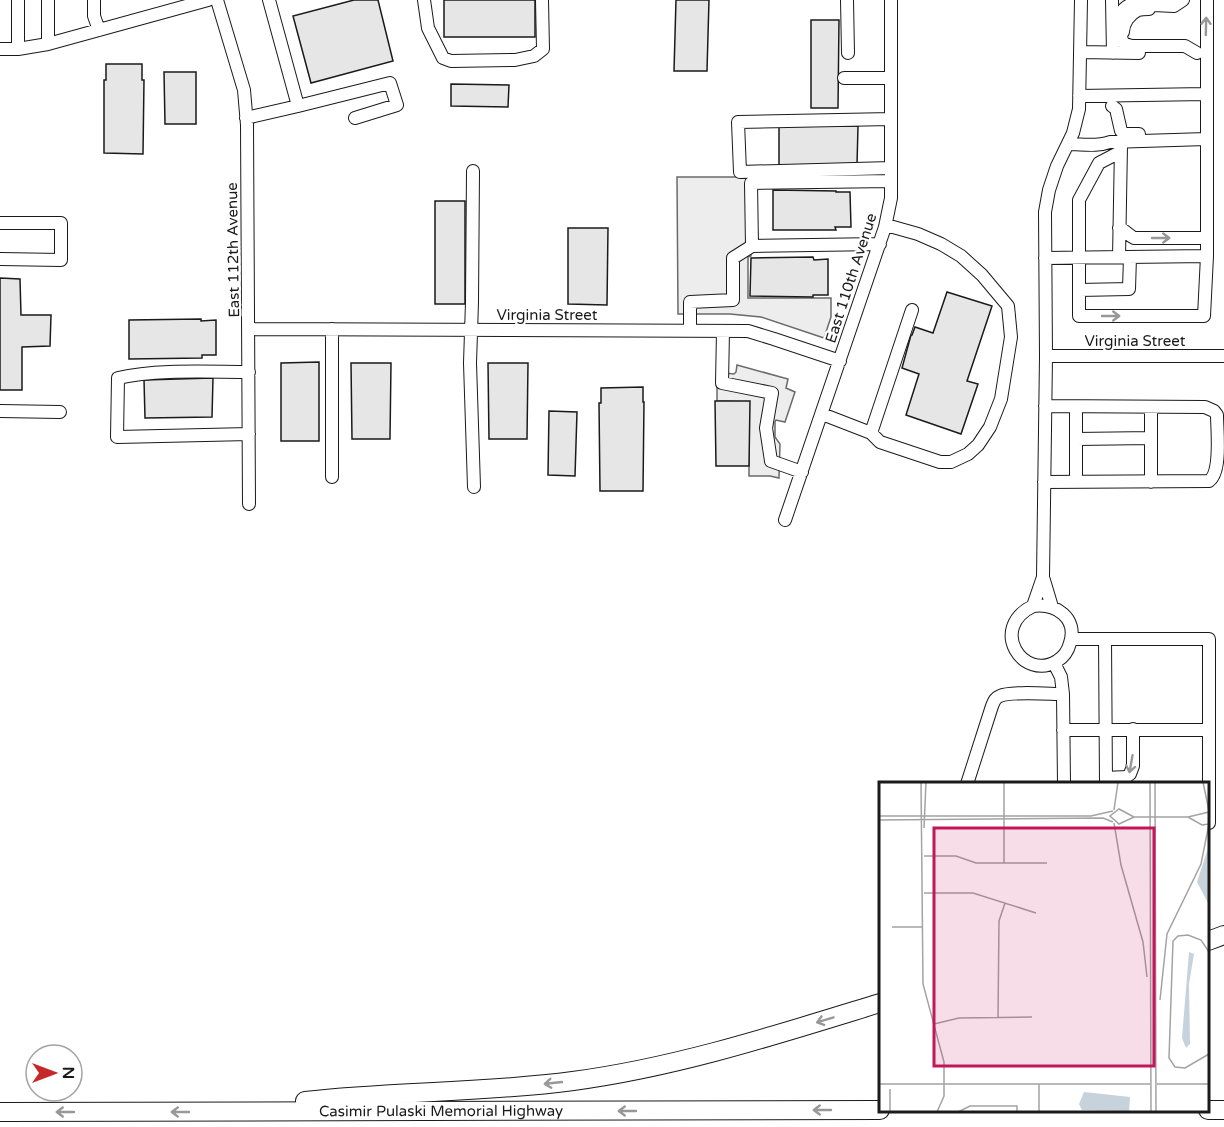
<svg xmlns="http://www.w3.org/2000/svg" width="1224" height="1127" font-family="'Varela Round',sans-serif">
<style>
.parking{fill:#ededed;stroke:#6a6a6a;stroke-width:1.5}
.building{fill:#e6e6e6;stroke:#1a1a1a;stroke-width:1.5}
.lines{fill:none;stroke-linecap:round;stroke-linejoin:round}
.minor-casing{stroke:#1a1a1a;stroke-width:14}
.highway-casing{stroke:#1a1a1a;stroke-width:20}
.minor{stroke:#fff;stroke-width:12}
.highway{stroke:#fff;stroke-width:18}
.oneway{stroke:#989898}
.labels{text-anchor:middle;stroke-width:4.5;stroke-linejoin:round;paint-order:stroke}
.street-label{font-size:15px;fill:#1a1a1a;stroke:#fff}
.inset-road{fill:none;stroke:#a3a3a3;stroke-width:1.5}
.view{fill:#c2185b;fill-opacity:0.15;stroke:#c2185b;stroke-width:3}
.inset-edge{fill:none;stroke:#1a1a1a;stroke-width:3}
</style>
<rect width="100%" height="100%" fill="#fff"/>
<path class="parking" d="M677,177H752L751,256L748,257V298H831V317L824,338L761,317L730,314H678Z
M737,365L788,379L786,388L795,392L785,422L776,420L775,422V437L780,444L779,478L770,476H749V402L717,401V372L734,374L736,372Z"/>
<path class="building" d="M354,0H378L393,61L311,83L293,16Z
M444,0H535V37H444Z
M676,0H709L707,71H674Z
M811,20H839L838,108H811Z
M106,64H142V80H144L143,154L104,153V80H106Z
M164,72H196V124H165Z
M451,84L509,85L508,107L451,106Z
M779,126H858L857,165H779Z
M773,190L836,191V192H850L851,227H835L836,230H773Z
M435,201H465V304H435Z
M568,228H608L607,305L568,304Z
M813,257L814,260L828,259V295H813V297L750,296L751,258Z
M0,278L20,279L21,315H51L50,346L22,347V390H0Z
M947,292L992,306L967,381L978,384L961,434L906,415L919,374L902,368L911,335H912L915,327L933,333Z
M201,319V321L216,320V355H202V358L129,359V320Z
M319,362V441H281V363Z
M351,363H391L390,439H352Z
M488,363H528L527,439H489Z
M213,378L212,417L145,418L144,380Z
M643,387V402H644L643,491H600L599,403H601V388Z
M715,401H750L749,466H716Z
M549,411L577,412L575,476L548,475Z"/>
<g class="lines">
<defs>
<path id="minor" d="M18,0V49
M94,0V16L99,30
M217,0L244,90L247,125L249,504
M269,0L298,106L390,83L397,105L355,118
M424,0L428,28L443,58L451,61L515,60L534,56L543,49L542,0
M847,0L848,53
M1112,0L1113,53
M1183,0L1174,6L1133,4C1120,7 1117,20 1120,33C1120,34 1122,41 1123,42C1125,45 1129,45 1132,46H1185L1197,53
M1123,32C1123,24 1129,14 1138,10C1141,9 1145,9 1149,9
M48,44V0
M0,49H18L48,44L208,0
M1080,52L1139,53
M844,78H891
M1079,96L1206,94
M1112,106L1116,109L1121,131L1126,134H1139
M246,118L298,106
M1069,144C1082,144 1097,147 1110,142L1206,139
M1120,152L1099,163L1079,200V316H1204L1207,256
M891,168L740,172L738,122L891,119
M473,171L472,302L470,363L474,487
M0,223H61V260L0,259
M1119,228C1125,230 1128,235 1134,238H1207
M880,244L752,246L751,183L891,181
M1119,257L1121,146
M1045,258L1207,256V0
M1079,290L1129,289L1130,257
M249,329L748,331L774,339L840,361
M332,329V477
M690,331V302L733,300V258L752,246
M723,331L722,383L772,393L766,428L771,461L802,472
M1046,356H1224
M249,372C208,372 157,369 118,378L117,437L249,434
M1076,407V482
M0,411L60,412
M822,414L871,433L912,310
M871,433L880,442L940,462H951L968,454L978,445L990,427L1001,399L1011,337L1008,306L982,275L961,256L941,244L918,234L886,225
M1076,439L1151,438
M1044,482L1209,481C1222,472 1217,431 1217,415L1214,411L1205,407L1045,406
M1151,482V407
M785,520L885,227L891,198V0
M1043,577L1046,356L1045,212L1049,190L1057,166L1073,133L1079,109L1081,0
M1033,606C1056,603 1078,618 1070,643C1068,651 1064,657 1057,661C1023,682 988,628 1033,606L1043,577L1052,607
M1072,639H1209V823H1208
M1105,639L1106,784
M1054,663L1061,677L1063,694L1064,784
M1063,730H1209
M1106,778L1126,777L1130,774L1133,766V729
M967,784L992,706C994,701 995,698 1000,696C1011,691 1050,694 1063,694"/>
<g id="highway">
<path d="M1208,941L1224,935"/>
<path d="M305,1101C394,1091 484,1093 573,1081C678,1067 779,1034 880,1003"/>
<path d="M1208,1110H1224"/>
<path id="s1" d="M0,1112L880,1110"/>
</g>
</defs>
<use href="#minor" class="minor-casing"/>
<use href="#highway" class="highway-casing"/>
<use href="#minor" class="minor"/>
<use href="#highway" class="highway"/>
</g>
<defs><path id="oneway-shaft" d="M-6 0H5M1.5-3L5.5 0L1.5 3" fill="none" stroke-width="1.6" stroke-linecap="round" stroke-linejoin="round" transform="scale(1.5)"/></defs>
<g class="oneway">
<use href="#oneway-shaft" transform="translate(1206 26) rotate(-89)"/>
<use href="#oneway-shaft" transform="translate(1161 238)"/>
<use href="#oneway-shaft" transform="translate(1111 316)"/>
<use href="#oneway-shaft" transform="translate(1131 764) rotate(100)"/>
<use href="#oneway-shaft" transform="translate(825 1020) rotate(163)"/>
<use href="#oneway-shaft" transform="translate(553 1083) rotate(174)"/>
<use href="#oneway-shaft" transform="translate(822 1110) rotate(180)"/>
<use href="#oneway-shaft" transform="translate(627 1111) rotate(180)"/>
<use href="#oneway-shaft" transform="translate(65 1112) rotate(180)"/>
<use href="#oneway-shaft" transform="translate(180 1112) rotate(180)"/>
</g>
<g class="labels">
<g class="street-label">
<text transform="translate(233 250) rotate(-91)" y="5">East 112th Avenue</text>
<text transform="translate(851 278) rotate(-72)" y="5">East 110th Avenue</text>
<text x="547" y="320">Virginia Street</text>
<text x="1135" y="346">Virginia Street</text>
<text dy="5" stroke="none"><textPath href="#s1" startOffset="441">Casimir Pulaski Memorial Highway</textPath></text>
</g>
</g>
<g transform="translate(879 782)">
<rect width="330" height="330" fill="#fff"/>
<path d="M330,63V123L318,100ZM310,170L315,172L310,202L311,262L307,266L303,256ZM205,310L251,315L250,329L203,328L200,322Z" fill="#c6d2dc"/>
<path class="inset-road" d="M42,0L44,202L65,280V314L58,330M271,0L272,330M276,0L277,330M324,0L330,29M235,28L239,0M0,34H212L234,29M255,35L240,27L231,34L240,42L255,35H309L330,30M309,35L323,43L330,42M0,38L224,36L234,40M235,41L242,83L264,160L268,195M45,46L47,0M45,74H77L97,81H168M125,81V0M45,111H94L157,131M13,145H44M330,170L322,158L309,153L299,154L294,159L290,276L296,285L306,286L330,272M330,181V269M281,218L288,152L322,82L330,42M119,236L120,139L126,121M55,242L80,236L153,235M0,302H271M278,302H330M11,330V307M79,330L91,324H138V330M160,330V302"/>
<path class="view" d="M55,46H275V284H55Z"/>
<rect width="330" height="330" class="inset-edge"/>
</g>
<g transform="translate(54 1073) rotate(90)"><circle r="28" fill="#ffffff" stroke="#a3a3a3" stroke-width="1.5"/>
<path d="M0-4.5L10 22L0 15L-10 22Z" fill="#c62828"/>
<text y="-9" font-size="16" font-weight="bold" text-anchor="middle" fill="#1a1a1a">N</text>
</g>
</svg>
